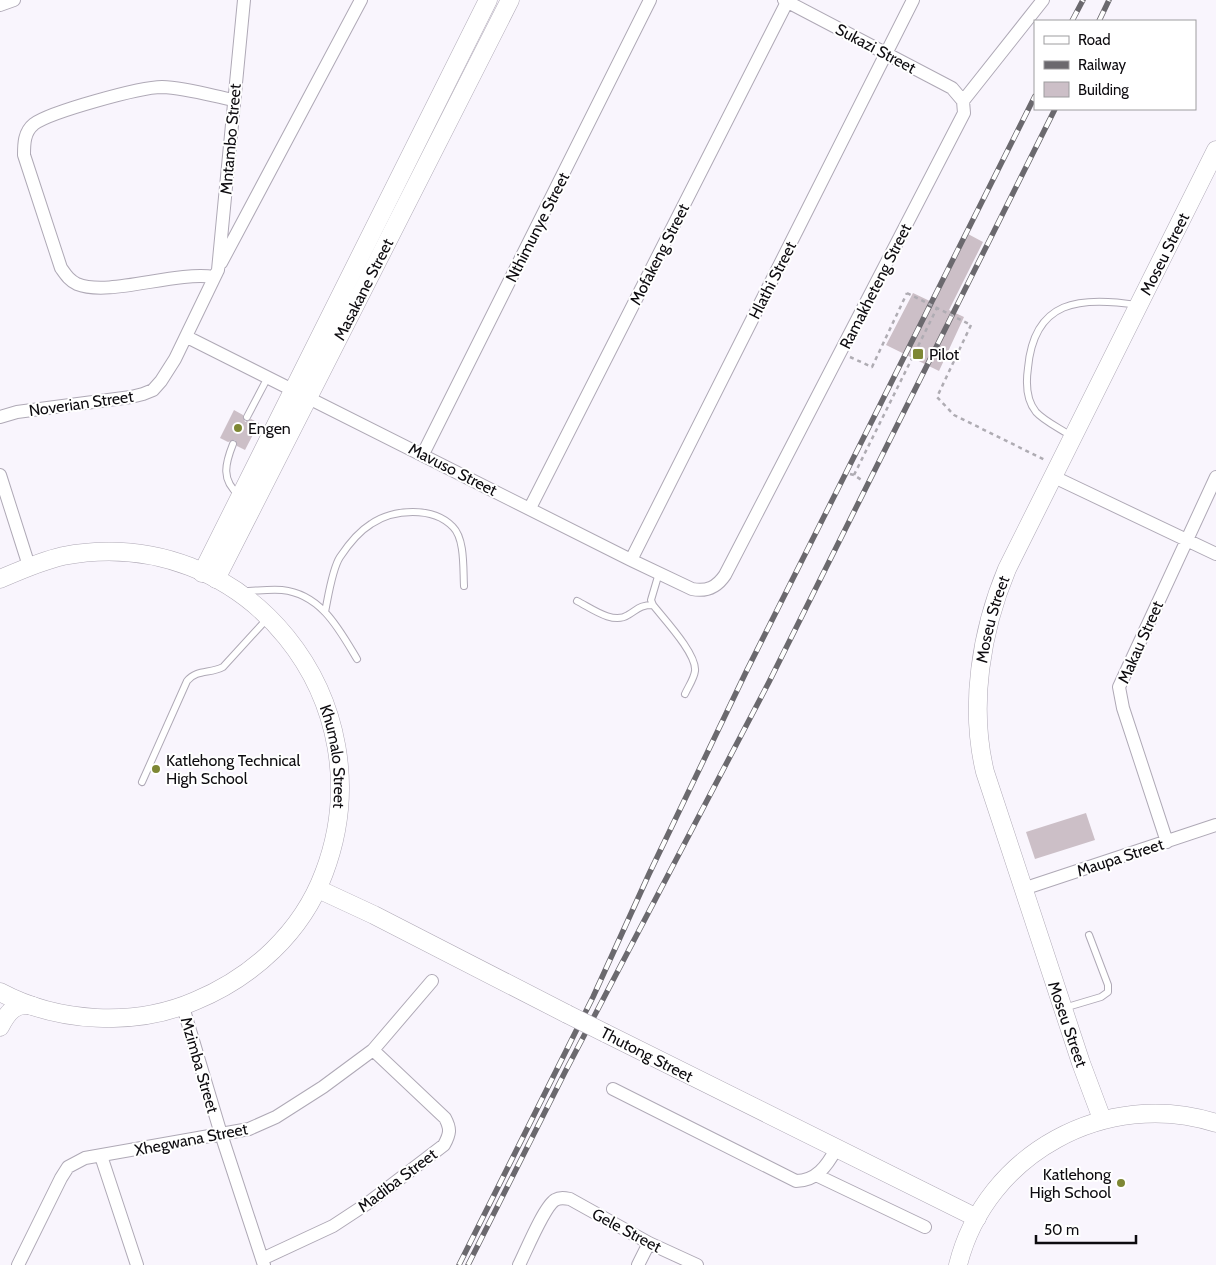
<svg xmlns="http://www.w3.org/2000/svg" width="1216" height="1265" font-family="Cabin,sans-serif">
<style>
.building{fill:#ccbfc7}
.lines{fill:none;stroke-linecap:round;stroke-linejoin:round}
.lane-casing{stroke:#afa9b6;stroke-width:8}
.street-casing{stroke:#afa9b6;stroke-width:14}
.secondary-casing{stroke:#afa9b6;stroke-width:19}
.path{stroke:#afacb3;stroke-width:2.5;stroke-dasharray:4 4;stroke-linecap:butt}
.lane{stroke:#fff;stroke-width:6}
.street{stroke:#fff;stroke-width:12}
.secondary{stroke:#fff;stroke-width:18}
.rail-casing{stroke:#6b696e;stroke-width:5.5}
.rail{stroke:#fff;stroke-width:4;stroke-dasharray:11;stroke-linecap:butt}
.secondary-bridge-casing{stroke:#afa9b6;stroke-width:19;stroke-linecap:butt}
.path-bridge{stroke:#afacb3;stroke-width:2.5;stroke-dasharray:4 4;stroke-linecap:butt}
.secondary-bridge{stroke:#fff;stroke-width:18}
.poi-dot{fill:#7e8734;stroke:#fff;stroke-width:2}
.labels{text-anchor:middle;stroke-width:4;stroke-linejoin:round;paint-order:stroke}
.street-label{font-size:16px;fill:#0d0b0f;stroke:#fff}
.poi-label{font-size:16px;fill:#0d0b0f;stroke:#fff;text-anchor:start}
</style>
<rect width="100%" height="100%" fill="#f9f5fd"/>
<path class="building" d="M968,234L983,242L949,310L964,317L939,371L886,345L913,293L934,303Z
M234,410L243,415L245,422L251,419L259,423L245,450L237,446L235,440L228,442L220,438Z
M1086,813L1095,840L1035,859L1026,832Z"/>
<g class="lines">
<defs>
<path id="lane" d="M247,417L268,377
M1071,436C1061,429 1044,421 1036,412C1026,400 1026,382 1028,368C1034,300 1080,296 1137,305
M233,444C225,464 221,480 239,495
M659,573L651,600L653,605C664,619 697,654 695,671C694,679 688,687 685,694
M243,591C255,591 269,589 282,590C321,594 339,629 357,659
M577,601C591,608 613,625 628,615C638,609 640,605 653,605
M325,612C328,598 332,569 340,557C348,545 358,532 371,524C393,509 433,506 453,527C465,539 463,569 464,586
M142,782L187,681C197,669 210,674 223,667L266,620
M1064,1008L1101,997L1108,992V985L1089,935"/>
<path id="street" d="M0,5L14,0
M963,101L1043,0
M221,263L361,0
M214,277C174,271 109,297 77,284C69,280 66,275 61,268L24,155C24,144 24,132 34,124C50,112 140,87 162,87C186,88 209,95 233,100
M187,337L631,560L692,589C707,592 717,587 725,575L964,113L963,101L952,88L784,0
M0,417L17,412L131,397L143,394L153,390L161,381L175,359L218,270L244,0
M423,454L650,0
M0,475L29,566
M1052,476L1216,554
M530,508L788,0
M631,560L913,0
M1167,842L1123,708L1119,687L1216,477
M1023,889L1216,825
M183,1007L221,1134L264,1265
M613,1089L796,1181C816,1181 827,1166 836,1149
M101,1156L137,1265
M816,1175L925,1227
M262,1259L333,1226L368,1203L444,1145C450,1134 451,1129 445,1118L373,1050
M18,1265L61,1178L68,1167L85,1158L249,1129L276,1117L323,1087L373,1050L432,981
M519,1265C526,1251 544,1207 555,1200C560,1197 565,1198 570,1199L649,1243L697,1265
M638,1265L649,1243"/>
<g id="secondary">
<path d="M202,573L488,0"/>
<path id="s1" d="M0,579C21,570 41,561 63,556C246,521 389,702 324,873C302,932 253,977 195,1001C135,1027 58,1023 0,992"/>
<path id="s2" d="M216,579L510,0"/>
<path d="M318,889L374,915L567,1014"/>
<path d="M0,1027C7,1013 16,1001 33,1006"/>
<path d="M605,1033L977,1218"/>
<path id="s3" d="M1102,1119L1081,1063L985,772C969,706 981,631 1007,569L1216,150"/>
<path d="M958,1265C986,1153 1107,1088 1216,1123"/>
</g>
</defs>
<use href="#lane" class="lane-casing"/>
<use href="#street" class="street-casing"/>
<use href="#secondary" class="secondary-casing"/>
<path class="path" d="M971,325L937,397L954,415L1045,460
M850,357L872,367L907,293
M850,474L854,475L863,481
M854,475L937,308"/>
<use href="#lane" class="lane"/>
<use href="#street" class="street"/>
<use href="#secondary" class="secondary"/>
<defs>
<path id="rail" d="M1072,21L1083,0
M1099,21L1109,0
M459,1265L593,997L649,874L746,672L1035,96
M468,1265L565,1072L769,682L1055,109"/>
</defs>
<use href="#rail" class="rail-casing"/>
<use href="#rail" class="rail"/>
<defs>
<path id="secondary-bridge" d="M567,1014L605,1033"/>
</defs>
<use href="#secondary-bridge" class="secondary-bridge-casing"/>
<path class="path-bridge" d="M907,293L971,325"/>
<use href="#secondary-bridge" class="secondary-bridge"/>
</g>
<g class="poi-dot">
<rect x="912" y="348" width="12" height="12" rx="2.5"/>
<circle cx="238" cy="428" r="5"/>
<circle cx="156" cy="769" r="5"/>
<circle cx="1121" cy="1183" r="5"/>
</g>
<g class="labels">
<g class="street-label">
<text transform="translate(876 48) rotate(28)" y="6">Sukazi Street</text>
<text transform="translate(230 139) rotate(-85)" y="6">Mntambo Street</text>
<text transform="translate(537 227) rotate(-63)" y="6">Nthimunye Street</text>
<text transform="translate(659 254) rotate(-63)" y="6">Mofakeng Street</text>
<text dy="6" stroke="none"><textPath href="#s3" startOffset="926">Moseu Street</textPath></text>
<text transform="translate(772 280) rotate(-63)" y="6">Hlathi Street</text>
<text transform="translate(875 286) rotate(-63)" y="6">Ramakheteng Street</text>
<text dy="6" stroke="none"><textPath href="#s2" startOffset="325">Masakane Street</textPath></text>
<text transform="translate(81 403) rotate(-8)" y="6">Noverian Street</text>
<text transform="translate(453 469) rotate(27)" y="6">Mavuso Street</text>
<text dy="6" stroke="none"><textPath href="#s3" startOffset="521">Moseu Street</textPath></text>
<text transform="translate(1140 642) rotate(-66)" y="6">Makau Street</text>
<text dy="6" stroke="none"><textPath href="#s1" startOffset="448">Khumalo Street</textPath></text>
<text transform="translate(1120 857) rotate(-18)" y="6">Maupa Street</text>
<text transform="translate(1068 1024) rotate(71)" y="6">Moseu Street</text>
<text transform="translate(647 1054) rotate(27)" y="6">Thutong Street</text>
<text transform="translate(200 1065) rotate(74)" y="6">Mzimba Street</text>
<text transform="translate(191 1139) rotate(-11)" y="6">Xhegwana Street</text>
<text transform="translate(397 1180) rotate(-37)" y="6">Madiba Street</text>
<text transform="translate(627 1230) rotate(28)" y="6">Gele Street</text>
</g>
<g class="poi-label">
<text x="929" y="360">Pilot</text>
<text x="248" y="434">Engen</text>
<text x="166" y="766">Katlehong Technical<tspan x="166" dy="18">High School</tspan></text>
<text x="1111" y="1180" text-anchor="end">Katlehong<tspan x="1111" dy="18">High School</tspan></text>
</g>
</g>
<rect x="1034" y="20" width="162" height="90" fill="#ffffff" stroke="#9e9d9f"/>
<rect x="1044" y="36" width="25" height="8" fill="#ffffff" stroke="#9e9d9f"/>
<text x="1078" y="45" font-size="15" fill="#0d0b0f">Road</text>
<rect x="1044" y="61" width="25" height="8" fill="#6b696e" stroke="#9e9d9f"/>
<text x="1078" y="70" font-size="15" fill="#0d0b0f">Railway</text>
<rect x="1044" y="82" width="25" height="15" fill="#ccbfc7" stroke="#9e9d9f"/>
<text x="1078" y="95" font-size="15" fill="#0d0b0f">Building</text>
<path d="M1036 1235v8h100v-8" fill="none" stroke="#0d0b0f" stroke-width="2.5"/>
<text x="1044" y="1235" font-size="15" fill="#0d0b0f" stroke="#ffffff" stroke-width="4" paint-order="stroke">50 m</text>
</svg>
